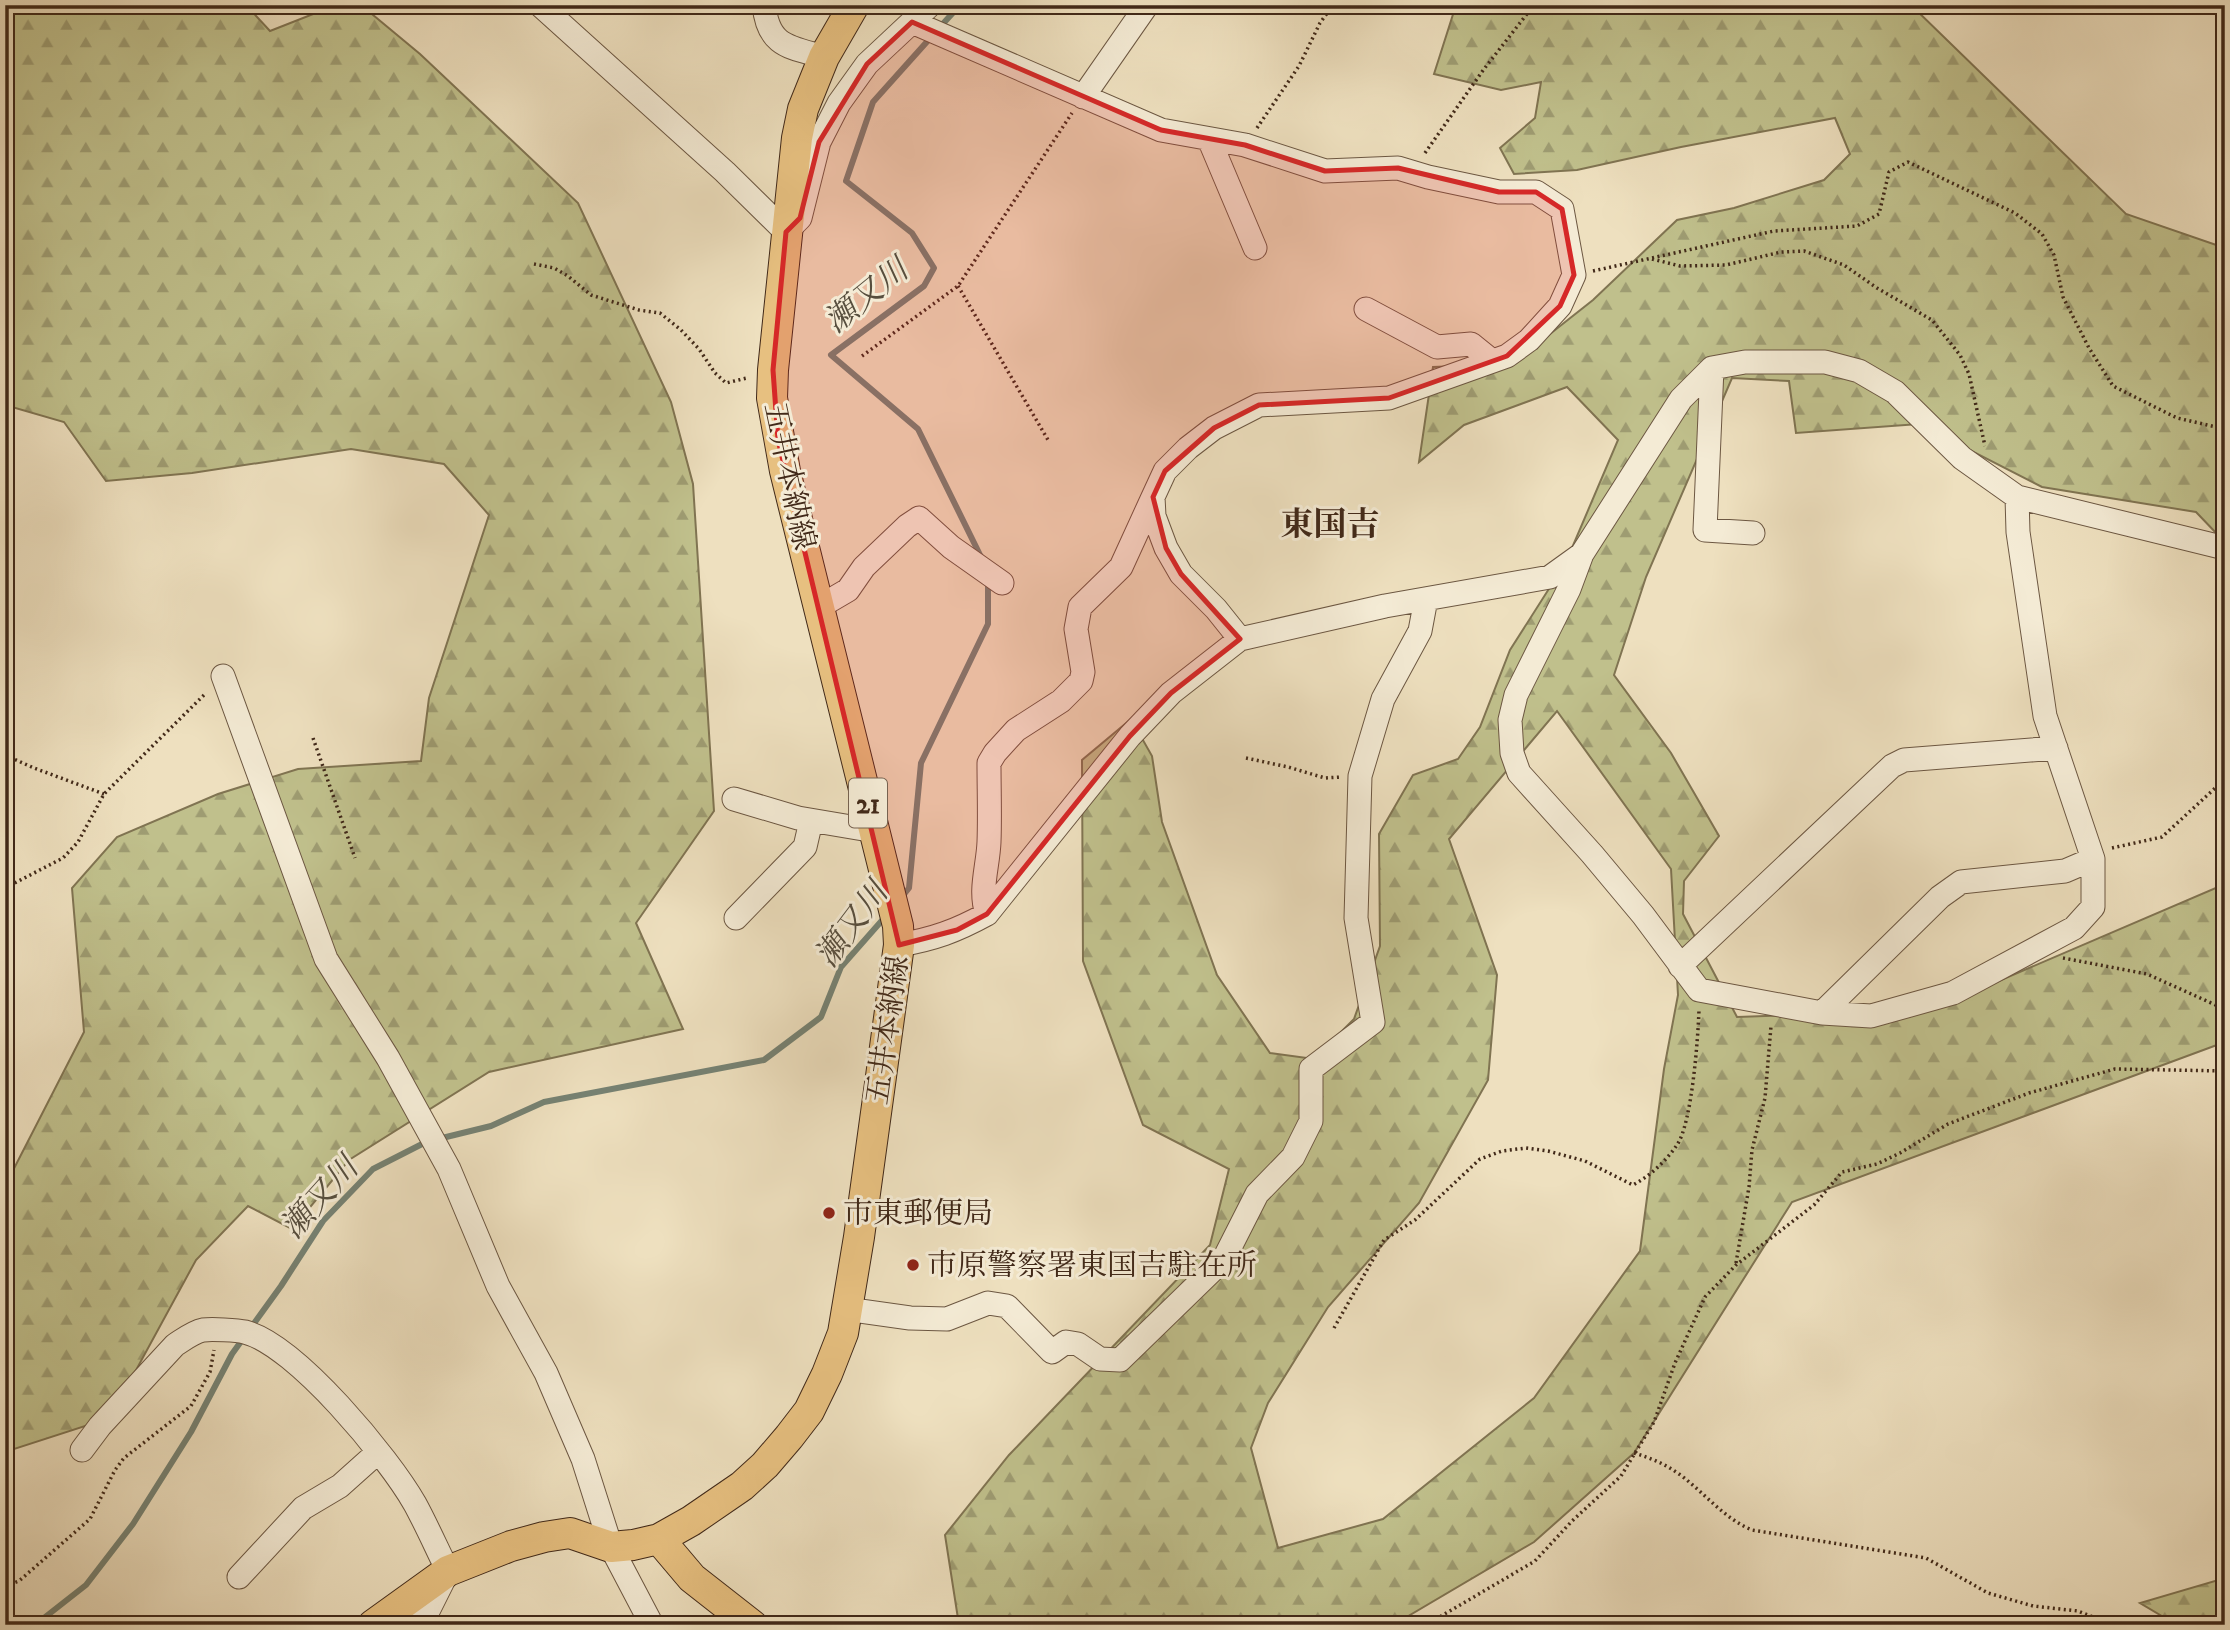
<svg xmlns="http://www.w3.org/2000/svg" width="2230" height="1630" font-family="'IM FELL DW Pica','Noto Serif JP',serif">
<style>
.forest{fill:url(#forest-firs);stroke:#807452;stroke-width:2;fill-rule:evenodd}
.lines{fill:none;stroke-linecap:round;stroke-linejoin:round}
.stream{stroke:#768273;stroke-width:6}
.minor-casing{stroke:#6c5742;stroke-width:25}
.major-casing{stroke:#412919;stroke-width:32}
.path{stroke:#412919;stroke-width:3.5;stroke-dasharray:2 3.5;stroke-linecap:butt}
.minor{stroke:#f4ebd5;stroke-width:23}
.major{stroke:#e7c080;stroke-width:30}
.marked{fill:#d62828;fill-opacity:0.2;stroke:#d62828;stroke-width:5;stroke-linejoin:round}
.poi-dot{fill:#8f2418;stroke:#f4ebd5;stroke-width:2.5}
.labels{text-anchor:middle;stroke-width:6;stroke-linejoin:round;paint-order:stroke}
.shield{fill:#f4ebd5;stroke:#776351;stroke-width:2}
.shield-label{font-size:28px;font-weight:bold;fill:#412919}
.street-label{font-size:30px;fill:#412919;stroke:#f4ebd5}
.poi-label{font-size:30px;fill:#412919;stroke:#f4ebd5;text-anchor:start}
.water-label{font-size:32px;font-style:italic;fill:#574e3e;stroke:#f4ebd5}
.quarter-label{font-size:33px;font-weight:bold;fill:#412919;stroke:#f4ebd5}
</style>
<defs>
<pattern id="forest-firs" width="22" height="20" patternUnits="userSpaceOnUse" patternTransform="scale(1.75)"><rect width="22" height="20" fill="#c0c08c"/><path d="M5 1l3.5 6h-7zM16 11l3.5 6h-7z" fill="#9e9c72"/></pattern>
</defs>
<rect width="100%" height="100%" fill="#eee0bf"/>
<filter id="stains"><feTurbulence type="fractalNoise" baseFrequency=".00286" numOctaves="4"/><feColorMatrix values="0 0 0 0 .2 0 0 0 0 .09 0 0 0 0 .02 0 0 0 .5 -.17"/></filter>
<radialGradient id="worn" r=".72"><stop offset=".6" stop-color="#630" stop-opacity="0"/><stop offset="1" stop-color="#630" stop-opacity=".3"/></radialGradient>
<path class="forest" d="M5,5H246L270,31L336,5H361L420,54L578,203L671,402L693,484L714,811L636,923L683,1029L489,1072L349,1160L292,1229L248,1206L196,1260L110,1418L5,1452V1186L84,1032L72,888L117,837L218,794L298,769L421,761L429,698L489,515L444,464L351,449L192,473L106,481L64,422L5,405Z
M1456,5H1911L2126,214L2225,248V536L2218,535L2196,512L2042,487L1919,424L1796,433L1789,381L1732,378L1646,577L1614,675L1671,753L1719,836L1684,881L1683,914L1737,1017L1931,1010L2225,884V1042L1792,1202L1634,1453L1534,1542L1393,1625H1179L1171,1616L1132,1625H959L945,1535L1009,1455L1210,1245L1229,1169L1143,1125L1083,961L1082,760L1131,719L1152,756L1162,822L1217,975L1270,1053L1314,1059L1354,1019L1380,946L1379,834L1413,775L1458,759L1480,727L1510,650L1566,562L1618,440L1567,387L1464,425L1419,462L1433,367L1512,364L1593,300L1677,220L1734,208L1824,180L1850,154L1835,118L1681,147L1577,170L1514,174L1500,148L1535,118L1541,82L1501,90L1434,74ZM1557,711L1671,869L1678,995L1664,1069L1640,1251L1534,1398L1383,1519L1278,1548L1251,1448L1268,1403L1328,1307L1419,1203L1488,1080L1497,975L1449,839Z
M2225,1578V1625H2177L2140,1603Z"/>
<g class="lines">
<path class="stream" d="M940,27L960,5
M933,35L873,102L846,181L912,233L934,268L924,286L831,355L918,429L983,561
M901,898L909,888L921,763L988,624V581
M438,1139L491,1126L544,1102L764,1060L821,1017L841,967L885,917
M35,1625L86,1585L133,1524L191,1432L232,1354L281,1286L323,1221L373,1169L428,1141"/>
<defs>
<path id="minor" d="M540,5L725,172L786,232L800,218L819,142L839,103L867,64L930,5
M764,5C768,47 790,47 824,57
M912,22L1161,130L1245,145L1325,171L1398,168L1428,177L1499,192H1536L1562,209L1574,275L1560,306L1529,340L1507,356L1389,398L1259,405L1214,428L1188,448L1165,471L1153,497L1154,516L1166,548L1181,574L1216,609L1240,639
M1083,97L1147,5
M1209,139L1255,248
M1366,309L1437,347L1471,344L1492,361
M1712,368L1705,530L1753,533
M2017,497L2018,532L2045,716L2093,859V907L2074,928L1953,993L1871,1016L1822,1013L1699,990L1643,915L1592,854L1519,773L1512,753L1510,720L1516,695L1569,589L1582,554L1681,399L1712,368L1745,362H1825L1859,371L1895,392L1962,458L2017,497L2225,548
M819,607L848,590L864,567L907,526L919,518L951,547L1002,583
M223,676L326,959L388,1058L449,1169L498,1286L546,1373L583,1459L611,1547L652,1625
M734,799L798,818L875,831
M987,914C979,890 988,867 989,842C990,816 989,789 989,763L995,753L1016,730L1061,701L1081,681L1083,672L1076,629L1080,607L1121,567L1153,497
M736,918L805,847L811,821
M899,945C934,939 956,931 987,914L1130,736L1171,693L1240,639L1385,606L1550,577L1582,554
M1680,966L1892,766L1904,760L2056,748
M1822,1013L1940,897L1961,882L2065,871L2093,859
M846,1309L910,1318L947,1319L988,1303L1007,1306L1052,1352L1066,1342L1078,1344L1100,1359L1120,1360L1224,1259L1257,1194L1293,1157L1311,1121V1069L1373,1022L1356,918L1360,776L1383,699L1420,631L1426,599
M82,1450L100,1426L175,1345C183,1340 193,1332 203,1330C211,1329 237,1330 245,1332C296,1345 389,1458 415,1504C427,1526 437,1549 448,1571L427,1613L418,1625
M239,1577L303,1508L340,1486L378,1452"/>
<path id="major" d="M659,1539L692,1578L752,1625
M373,1625L448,1571L511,1546L544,1537L570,1533L611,1547L633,1545L659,1539L691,1521L742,1486L765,1465L789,1437L809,1411L827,1374L843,1333L859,1237L899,945L898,926L785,471L772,398L773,370L797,138L803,109L824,57L854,5"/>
</defs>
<use href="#minor" class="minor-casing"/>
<use href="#major" class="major-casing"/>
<path class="path" d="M5,106L9,113L5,137
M1257,128L1299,66L1320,23L1333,5
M1425,153L1484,69L1534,5
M1652,259L1680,266L1726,265L1781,252L1804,251L1844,265L1877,288L1932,320L1960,355L1969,374L1985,446
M534,264L554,268L568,276L591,295L639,310L660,313L681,330L699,349L715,373L726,383L747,378
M1593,271L1774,231L1857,226L1879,214L1889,172L1908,162L2015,213L2042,234L2054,255L2063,297L2089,348L2113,386L2177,418L2225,429
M958,286L1048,440
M862,356L958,286L1072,113
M313,738L355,858
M5,755L34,768L104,794
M1246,758L1288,767L1325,778L1341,777
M2112,848L2162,837L2225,779
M5,888L63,858L78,842L104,794L206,693
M2063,958L2147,974L2220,1007L2225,1011
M1736,1263L1749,1187L1752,1150L1765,1098L1771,1026
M1334,1328L1384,1240L1415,1220L1480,1159L1502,1151L1526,1148L1548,1151L1585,1161L1633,1185C1650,1176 1666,1161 1677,1145C1692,1123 1698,1038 1699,1010
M1634,1453C1651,1458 1665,1464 1679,1474C1704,1492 1723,1518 1752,1530L1926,1558L1988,1593L2033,1606L2078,1611L2093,1617L2104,1625
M5,1586L19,1581L90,1519L115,1470L124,1458L191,1406L210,1372L214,1350
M2094,1617L2130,1625
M1426,1625L1535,1561L1572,1521L1621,1476L1654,1422L1675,1363L1705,1297L1736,1265L1814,1205L1842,1172L1877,1164L1900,1153L1948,1124L2029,1093L2115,1069L2225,1071"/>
<use href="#minor" class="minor"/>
<use href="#major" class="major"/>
</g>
<path class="marked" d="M912,22L1161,130L1245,145L1325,171L1398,168L1499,192H1536L1562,209L1574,275L1560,306L1507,356L1389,398L1259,405L1214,428L1165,471L1153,497L1166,548L1181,574L1240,639L1171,693L1130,736L987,914L957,930L899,945L778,440L773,370L786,232L800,218L819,142L867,64Z"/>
<g class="poi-dot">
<circle cx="829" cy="1213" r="7"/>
<circle cx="913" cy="1265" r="7"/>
</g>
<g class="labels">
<rect class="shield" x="849" y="778.5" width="38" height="49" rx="5"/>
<g class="shield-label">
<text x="868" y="813">21</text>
</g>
<g class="street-label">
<text transform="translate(790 476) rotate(78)" y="10">五井本納線</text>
<text transform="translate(887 1030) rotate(-82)" y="10">五井本納線</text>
</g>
<g class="poi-label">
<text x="843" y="1223">市東郵便局</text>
<text x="927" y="1275">市原警察署東国吉駐在所</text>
</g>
<g class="water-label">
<text transform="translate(866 295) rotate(-39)" y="11">瀬又川</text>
<text transform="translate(851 924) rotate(-53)" y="11">瀬又川</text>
<text transform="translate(319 1197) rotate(-48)" y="11">瀬又川</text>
</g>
<g class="quarter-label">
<text x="1330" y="535">東国吉</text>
</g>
</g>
<rect width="2230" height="1630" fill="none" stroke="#eee0bf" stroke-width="28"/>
<rect x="7" y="7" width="2216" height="1616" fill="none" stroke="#412919" stroke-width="3.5"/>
<rect x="14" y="14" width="2202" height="1602" fill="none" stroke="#412919" stroke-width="2"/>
<rect width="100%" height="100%" filter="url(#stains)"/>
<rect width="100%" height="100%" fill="url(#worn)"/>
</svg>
